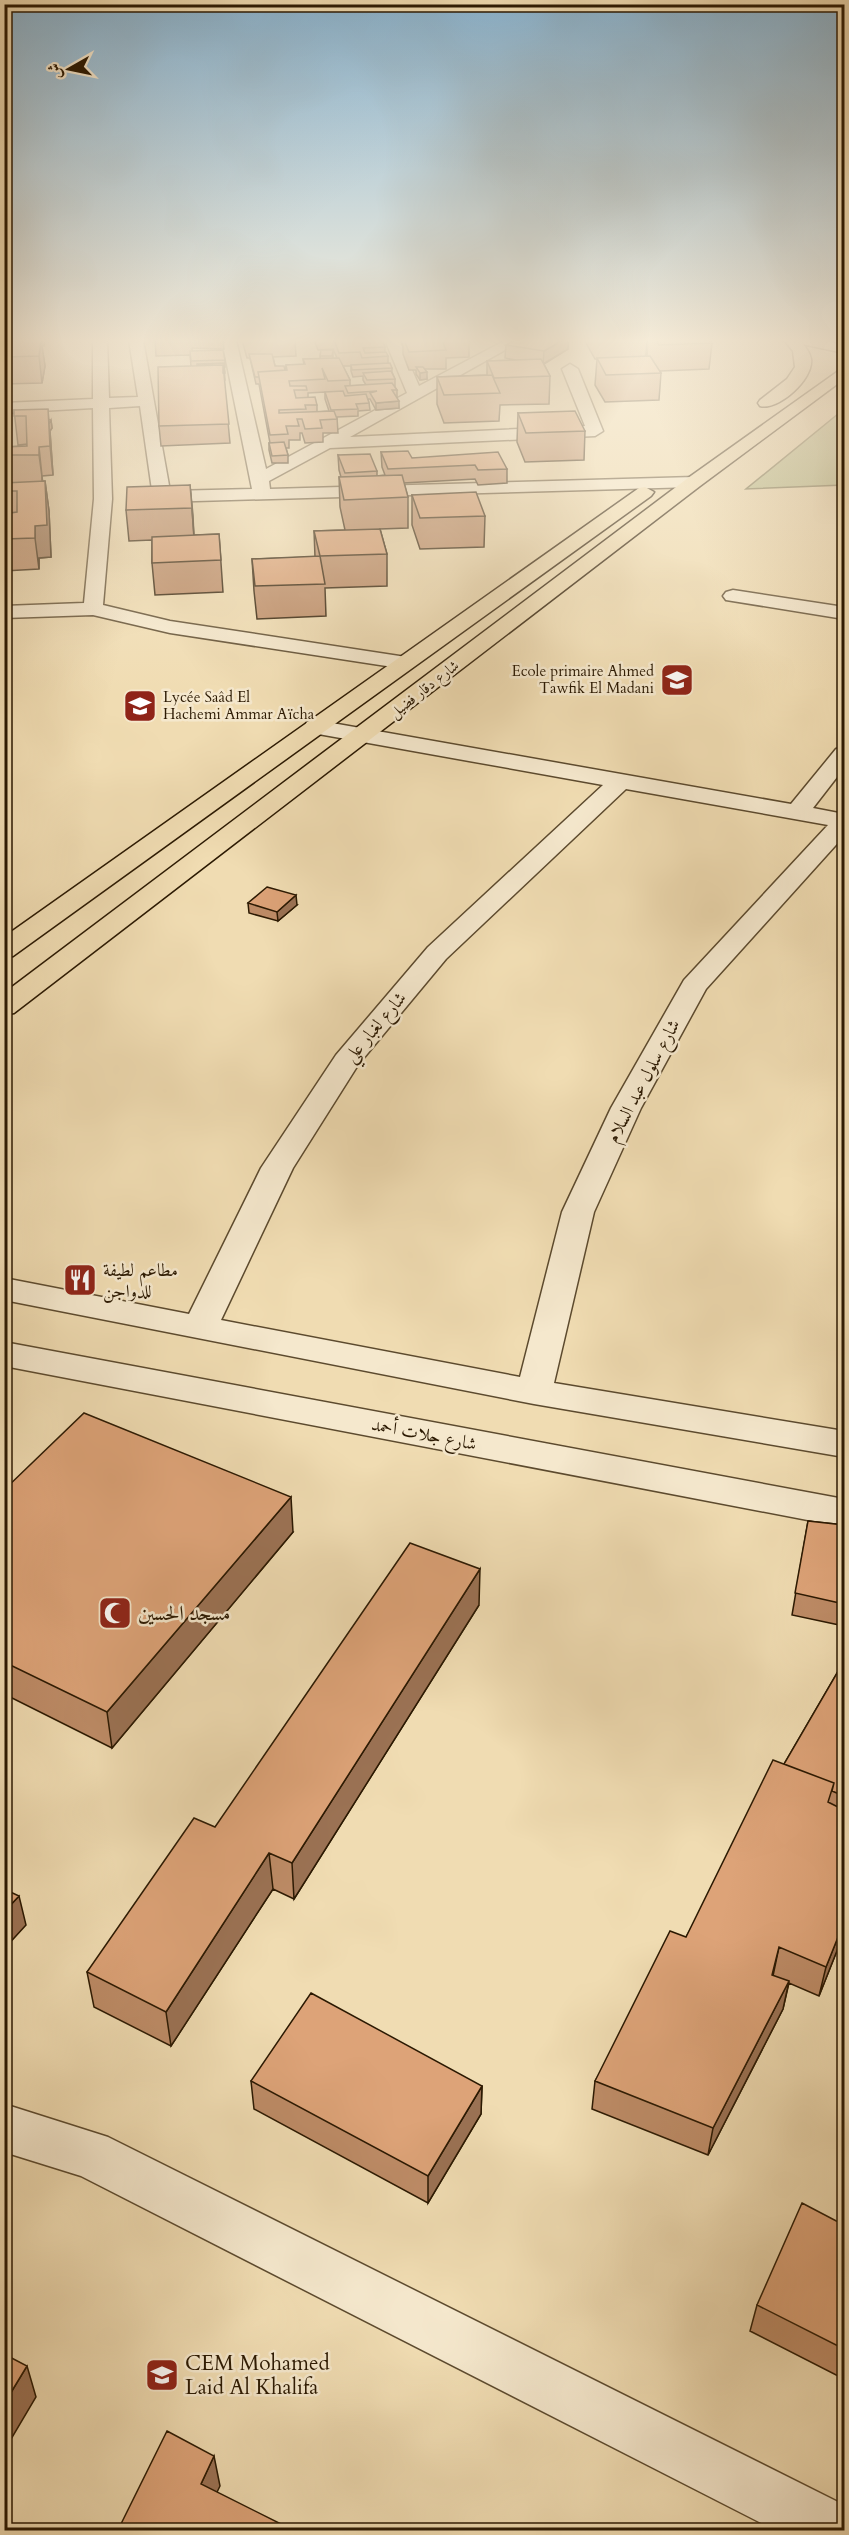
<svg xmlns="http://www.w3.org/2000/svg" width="849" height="2535" font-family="Cardo,Amiri,serif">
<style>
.green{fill:#bac08c;stroke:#726c47;stroke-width:1.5}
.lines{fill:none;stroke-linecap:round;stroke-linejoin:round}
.minor-casing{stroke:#5c4a2e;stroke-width:3}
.major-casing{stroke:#2b1902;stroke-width:3}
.highway-casing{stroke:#2b1902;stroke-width:3}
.minor{fill:#f5e8cd;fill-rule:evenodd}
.major{fill:#f0dcb2;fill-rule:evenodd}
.highway{fill:#f0dcb2;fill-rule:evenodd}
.wall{fill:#be8c67;stroke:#2b1902;stroke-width:1.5;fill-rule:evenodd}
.shaded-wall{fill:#9b7254;stroke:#2b1902;stroke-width:1.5}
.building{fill:#dda378;stroke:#2b1902;stroke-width:1.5}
.labels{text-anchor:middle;stroke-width:5;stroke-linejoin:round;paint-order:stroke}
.far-poi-label{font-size:15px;fill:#2b1902;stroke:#f5e8cd;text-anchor:end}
.far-street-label{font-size:15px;fill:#2b1902;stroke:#f5e8cd}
.street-label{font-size:18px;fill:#2b1902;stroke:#f5e8cd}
.poi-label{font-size:18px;fill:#2b1902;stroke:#f5e8cd;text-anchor:start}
.near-poi-label{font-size:21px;fill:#2b1902;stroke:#f5e8cd;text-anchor:start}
</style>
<rect width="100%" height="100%" fill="#f0dcb2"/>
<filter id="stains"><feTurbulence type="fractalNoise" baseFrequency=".00333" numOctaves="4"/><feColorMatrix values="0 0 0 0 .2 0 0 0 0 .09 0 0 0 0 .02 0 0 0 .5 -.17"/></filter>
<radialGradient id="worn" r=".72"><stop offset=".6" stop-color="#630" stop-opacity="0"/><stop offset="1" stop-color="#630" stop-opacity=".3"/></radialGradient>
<path class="green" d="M844,409V485L746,489Z"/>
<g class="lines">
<defs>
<path id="minor" d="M93,340H107L109,398L138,397L129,340H143L170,491L252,489L222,340H236L266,469L407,393L385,340H399L419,386L506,340H523L350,437L585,426L562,369L570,364L578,369L603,431L595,436L330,448L269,481L270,489L694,477L703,482L694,487L162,502L153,497L140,406L109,408L112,499L103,605L170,621L406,657L413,659L417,663L413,667L406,669L170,633L93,615L4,618V606L84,603L94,499L93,408L4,413V403L93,399Z
M733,590L844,607V619L726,600L723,596L726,592Z
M315,720L791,804L836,749L844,747V768L813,808L844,814V836L706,989L641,1108L594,1212L554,1383L844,1431V1457L534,1404L4,1300V1278L189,1314L261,1168L336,1055L428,947L603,785L307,732L304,727L307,722ZM626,789L828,825L684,980L611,1108L562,1212L520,1377L221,1320L293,1168L358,1065L446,959Z
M4,1342L844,1499V1527L4,1366Z
M4,2104L108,2137L844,2505V2530H775L81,2176L4,2152Z"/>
<path id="major" d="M784,340H799C804,345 810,352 811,359C814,379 778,411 760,406L758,403L760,400L787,379L795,367L793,351Z
M844,367V379L700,486L14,1013L4,1015V993L688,478Z
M645,487L654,492L651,496L13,956L4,958V937L639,488Z"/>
<path id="highway" d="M795,340H821L844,345V353L797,343Z"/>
</defs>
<use href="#minor" class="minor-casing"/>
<use href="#major" class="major-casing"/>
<use href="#highway" class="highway-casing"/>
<use href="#minor" class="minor"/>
<use href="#major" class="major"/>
<use href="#highway" class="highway"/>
</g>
<path class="wall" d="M4,340H45L44,346H42L45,366L42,383L4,384Z
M155,340H223L224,349L192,348V351L225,360V367H224L225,380H224L230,443L161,446L159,426L191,366L190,355L156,356Z
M242,340H295L296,356L273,357L275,366L285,370L286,365H304L303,359H320L321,350H333V359L337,358L333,349L318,350L314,340H382L385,347V352L388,356V363L392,368V372L395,379V386H394L397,390V397L399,408L376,410L370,399H368L369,403L370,410L358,411V416L337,417L338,433H323V442L305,443L302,433H300V440H289V448H286L288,455V463H272L269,450V443H270L259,384H256L250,358H247ZM343,366H351V371L353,377L363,376V380L366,385L350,386V380ZM325,392V399L329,411L317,412V405L308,397V393Z
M401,340H469V357L446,358V369H425L427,379L420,380L416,374V370H409L403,354V346Z
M515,340H568V349L544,364L550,376L549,404L500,405L499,421L444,423L437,404V377L487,375V361L516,360L505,358L506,345Z
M586,340H647L646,356H647L648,340H709L712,343L709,369L660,371L661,373L659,400L605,402L595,385L597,359H595L586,343Z
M14,410L51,420L52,428L50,431L53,475L42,476V481H45L49,511L51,557L39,558V569L4,571V530H10V525L4,526V447L27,446V444L18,445Z
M518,413L585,431L584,460L525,462L517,442Z
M381,452L412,458L507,469V483L478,485L475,479L404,483L408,497V528L380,529L387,554V586L325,588L326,616L257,619L254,591L252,559L315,557L314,531L345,530L340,507L339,477H341L339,470L338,455L377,471V476L385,475L382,467Z
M190,485L194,535L219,534L223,592L155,595L152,563V540L129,541L126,510Z
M412,495L485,516L484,547L420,549L412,525Z
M248,903L297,905L278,921L249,913Z
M4,1490L293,1532L112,1748L4,1694Z
M808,1521L844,1525V1626L792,1615Z
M479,1605L294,1899L273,1889L171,2046L94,2007L87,1972L215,1827Z
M844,1661V1933L819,1996L789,1983L783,2009L708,2155L592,2109L595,2081L686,1937L784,1764Z
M251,2081L482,2086L481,2114L428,2203L254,2109Z
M844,2225V2379L750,2331L757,2305Z"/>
<path class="shaded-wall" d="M41,340L45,366L42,383L39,356Z
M563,340H568V349L543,364L544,351Z
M427,372V379L420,380V373Z
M399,401V408L376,410V403Z
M48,409L49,424L51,420L52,428L50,431L53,475L50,446Z
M39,447L42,476L43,484L39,455Z
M45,481L49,511L51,557L39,558V569L35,538V526Z
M190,485L193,515L194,539L192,508Z
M296,895L297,905L278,921L277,912Z
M291,1497L293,1532L112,1748L107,1712Z
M480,1569L479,1605L294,1899L292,1863Z
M269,1853L273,1889L171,2046L166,2012Z
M19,1896L26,1925L4,1949V1912Z
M844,1922V1933L819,1996L826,1967Z
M779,1947L773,1976L772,1975Z
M789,1981L783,2009L708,2155L713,2128Z
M482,2086L481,2114L428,2203V2176Z
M27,2366L36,2397L4,2451V2404Z
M214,2456L220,2486L207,2513L201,2484Z"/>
<path class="building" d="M41,340L39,356L4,357V341Z
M334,340H382L385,347L363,348L365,353L386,352L388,356L362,358L360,352L339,353Z
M404,340H442L446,350L409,352Z
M515,340H563L544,351L506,345Z
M656,340H709L712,343L659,345Z
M223,350L225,360L191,361L190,351Z
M321,350H333L332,356H320Z
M249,354H272L275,366H284L285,370L258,372L259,377H255Z
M650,356L661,373L606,375L597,358Z
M339,358L350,380L328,381L322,368L325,379L289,381L290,386H306L307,390H294L296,398L315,397L317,405H305L306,409L279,410V413L334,411L337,419L320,420L322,428L305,429L302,419H297L299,426H286L288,434L270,435L258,372L287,370L286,365L305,364L303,359Z
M541,359L550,376L494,378L487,361Z
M224,363L225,373H223V365H197V364Z
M390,363L392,368L352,370L351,365Z
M223,365L229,424L159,426L158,367Z
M416,367H423L427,372L420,373Z
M391,371L395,379L367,380L363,373Z
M492,375L500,393L444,395L437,377Z
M392,383L397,390H392L399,401L376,403L370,393L377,391L348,393L345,386Z
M343,391L345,396L366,394L369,403L356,404L358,409L331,410L325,392Z
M48,409L50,446L39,447V455H4V447L27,446L26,416H14V410Z
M575,411L585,431L526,433L518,413Z
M284,442L288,455L272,456L269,443Z
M408,451L412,458L498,452L507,469L478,470L475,465L388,469L381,452Z
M370,454L377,471L345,473L338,455Z
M402,475L408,497L344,500L339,477Z
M45,481L47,525L35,526V538L4,539V530H10V513L17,512V491H7V495H4V483Z
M190,485L192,508L126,510L127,487Z
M476,492L485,516L420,518L412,495Z
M380,529L387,554L320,556L314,531Z
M219,534L221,560L152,563V537Z
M320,556L325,584L255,586L252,559Z
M267,887L296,895L277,912L248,903Z
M84,1413L291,1497L107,1712L4,1662V1490Z
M808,1521L844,1525V1604L795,1593Z
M410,1543L480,1569L292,1863L269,1853L166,2012L87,1972L194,1818L215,1827Z
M844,1661V1796L832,1791L834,1783L784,1764Z
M773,1760L834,1783L828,1802L844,1810V1922L826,1967L779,1947L772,1975L789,1981L713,2128L595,2081L670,1931L686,1937Z
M4,1889L19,1896L4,1912Z
M311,1993L482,2086L428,2176L251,2081Z
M802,2203L844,2225V2349L757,2305Z
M4,2354L27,2366L4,2404Z
M167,2431L214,2456L201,2484L293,2530H118Z"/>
<linearGradient id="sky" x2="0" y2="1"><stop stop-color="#8ab6d4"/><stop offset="0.49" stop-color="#f8efdc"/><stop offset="1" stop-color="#f8efdc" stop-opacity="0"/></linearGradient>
<rect width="849" height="695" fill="url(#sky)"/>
<defs>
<symbol id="school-square" viewBox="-11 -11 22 22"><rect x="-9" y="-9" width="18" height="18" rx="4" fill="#8f2418" stroke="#f5e8cd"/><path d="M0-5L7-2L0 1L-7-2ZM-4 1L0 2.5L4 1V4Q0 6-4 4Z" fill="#fff"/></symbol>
<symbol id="restaurant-square" viewBox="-11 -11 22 22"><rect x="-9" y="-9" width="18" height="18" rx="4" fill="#8f2418" stroke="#f5e8cd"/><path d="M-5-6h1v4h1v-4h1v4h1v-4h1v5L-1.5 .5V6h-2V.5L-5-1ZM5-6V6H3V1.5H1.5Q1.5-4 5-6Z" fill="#fff"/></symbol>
<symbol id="mosque-square" viewBox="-11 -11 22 22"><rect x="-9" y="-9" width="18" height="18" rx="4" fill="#8f2418" stroke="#f5e8cd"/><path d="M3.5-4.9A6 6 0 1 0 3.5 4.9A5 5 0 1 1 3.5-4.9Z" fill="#fff"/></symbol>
</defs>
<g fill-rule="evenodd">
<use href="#school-square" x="658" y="661" width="38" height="38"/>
<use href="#school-square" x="121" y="687" width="38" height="38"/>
<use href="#restaurant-square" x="61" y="1261" width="38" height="38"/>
<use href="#mosque-square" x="96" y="1594" width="38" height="38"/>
<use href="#school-square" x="143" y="2356" width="38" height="38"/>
</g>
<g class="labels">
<g class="far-poi-label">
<text x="654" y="676">Ecole primaire Ahmed<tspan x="654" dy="17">Tawfik El Madani</tspan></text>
<text x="163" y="702" text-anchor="start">Lycée Saâd El<tspan x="163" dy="17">Hachemi Ammar Aïcha</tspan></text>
</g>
<g class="far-street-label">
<text transform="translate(424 689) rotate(-38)" y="5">شارع دقار فضيل</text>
</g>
<g class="street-label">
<text transform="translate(375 1027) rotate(-50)" y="6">شارع لغبار علي</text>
<text transform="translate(643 1081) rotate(-62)" y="6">شارع سلول عبد السلام</text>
<text transform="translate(424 1434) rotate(11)" y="6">شارع جلات أحمد</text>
</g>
<g class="poi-label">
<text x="103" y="1276">مطاعم لطيفة<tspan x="103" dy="21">للدواجن</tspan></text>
</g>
<g class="near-poi-label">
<text x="138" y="1620">مسجد الحسين</text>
<text x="185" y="2370">CEM Mohamed<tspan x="185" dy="24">Laid Al Khalifa</tspan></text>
</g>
</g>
<rect width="849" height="2535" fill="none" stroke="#f0dcb2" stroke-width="24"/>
<rect x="6" y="6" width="837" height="2523" fill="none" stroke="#2b1902" stroke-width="3"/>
<rect x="12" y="12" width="825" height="2511" fill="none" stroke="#2b1902" stroke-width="1.5"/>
<g transform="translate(69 69) rotate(261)" stroke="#f5e8cd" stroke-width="4.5" paint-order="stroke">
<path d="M0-4.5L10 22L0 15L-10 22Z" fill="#2b1902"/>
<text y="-9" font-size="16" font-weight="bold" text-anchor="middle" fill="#2b1902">ش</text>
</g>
<rect width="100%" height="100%" filter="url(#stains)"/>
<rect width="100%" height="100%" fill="url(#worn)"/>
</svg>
